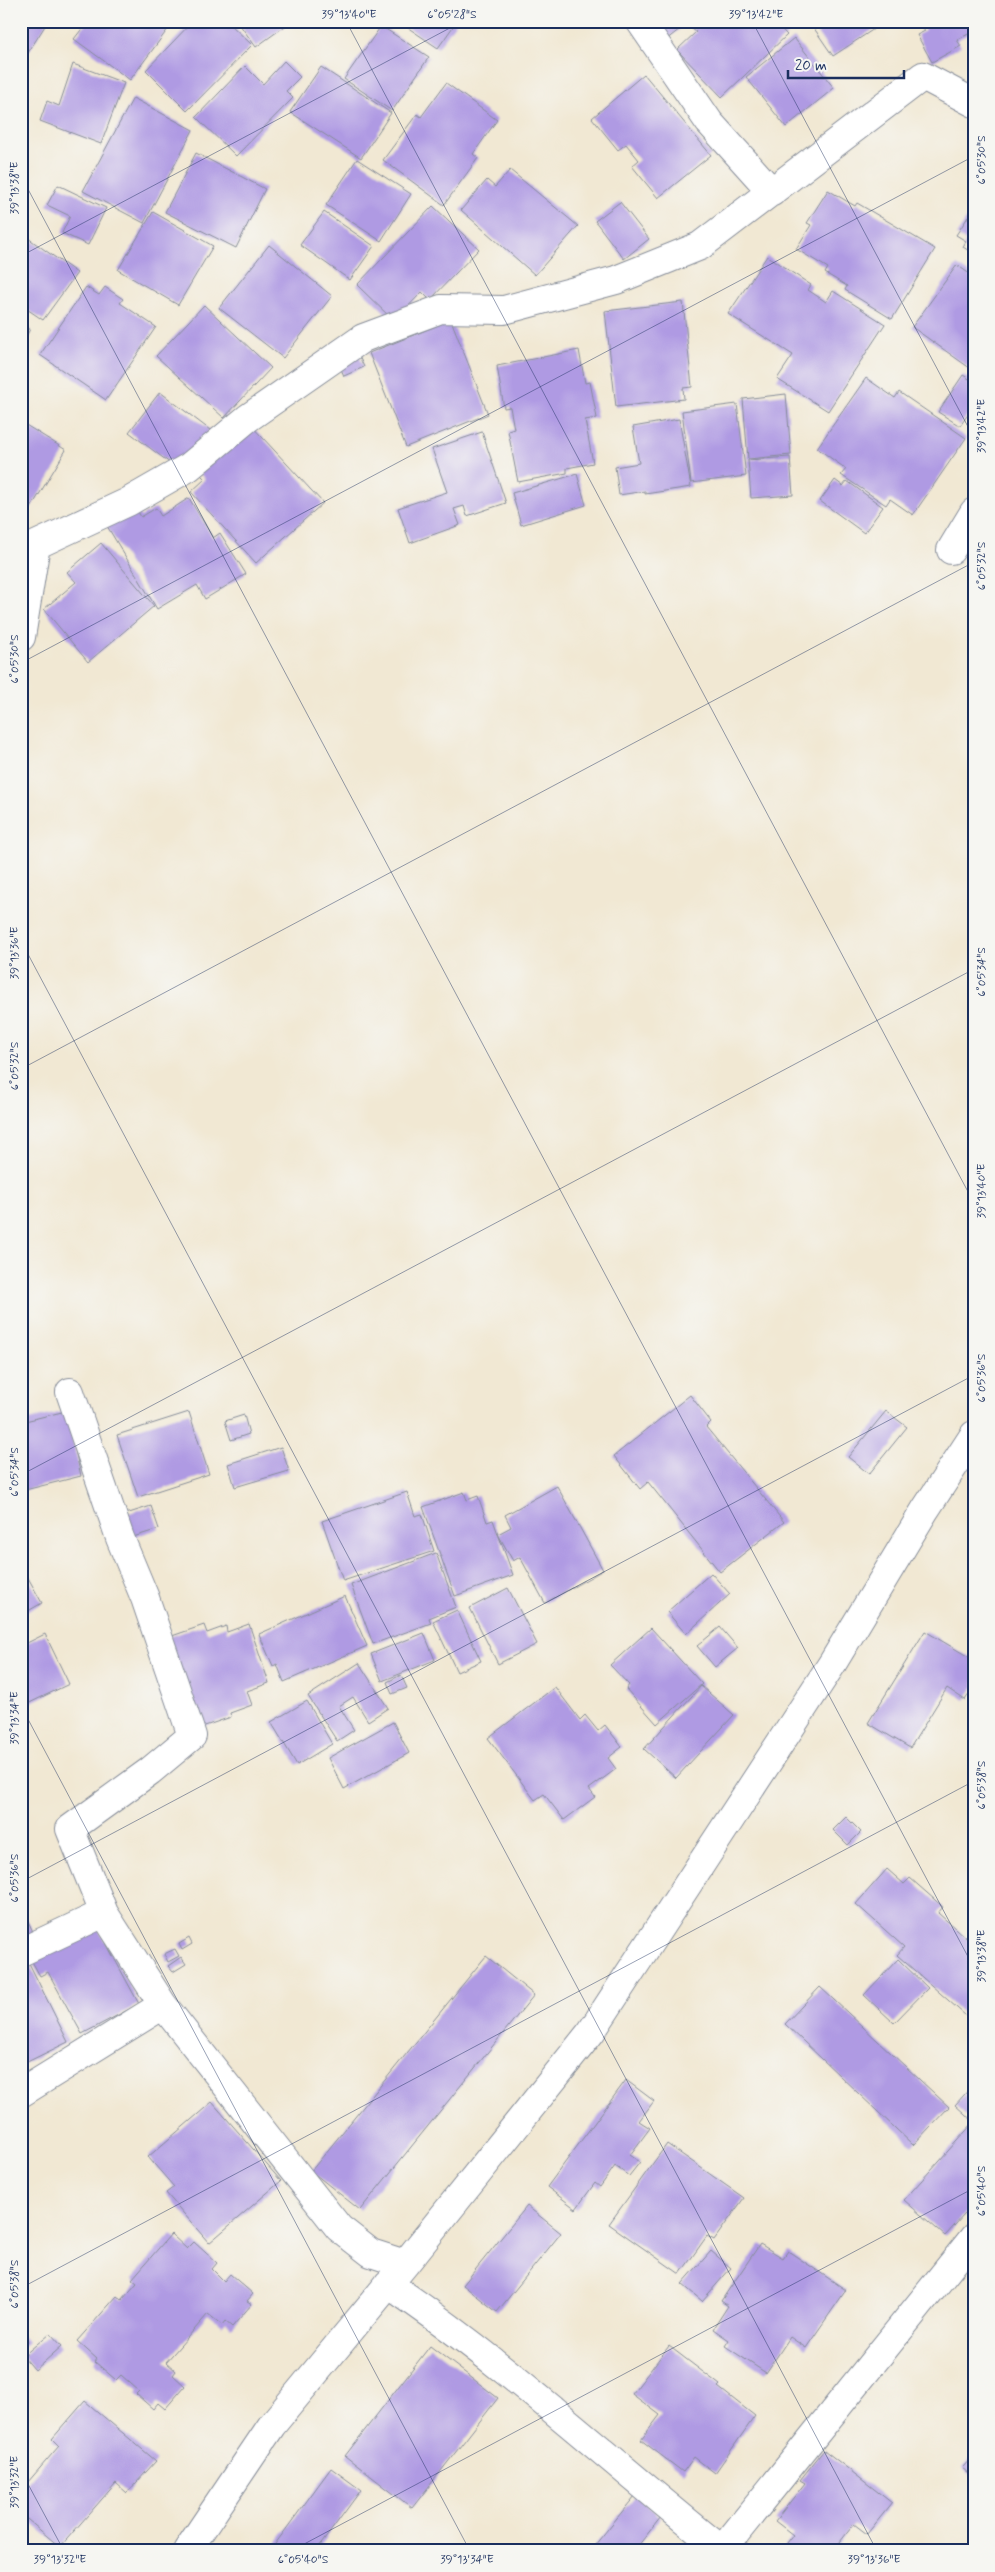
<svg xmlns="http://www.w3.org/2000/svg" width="995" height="2572" font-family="Mynerve,sans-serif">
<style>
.building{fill:#af9ae3}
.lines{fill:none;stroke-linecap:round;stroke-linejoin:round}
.minor-casing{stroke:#868c98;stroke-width:30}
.minor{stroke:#fff;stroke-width:28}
.ticks{fill:none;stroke:#1b2f5e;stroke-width:1;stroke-opacity:0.45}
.neatline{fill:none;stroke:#1b2f5e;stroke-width:2}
.ticks-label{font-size:12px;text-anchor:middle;fill:#1b2f5e}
</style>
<rect width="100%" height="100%" fill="#f6f6f2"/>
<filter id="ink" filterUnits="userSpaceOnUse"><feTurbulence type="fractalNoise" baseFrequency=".02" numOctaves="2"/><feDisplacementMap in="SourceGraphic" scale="10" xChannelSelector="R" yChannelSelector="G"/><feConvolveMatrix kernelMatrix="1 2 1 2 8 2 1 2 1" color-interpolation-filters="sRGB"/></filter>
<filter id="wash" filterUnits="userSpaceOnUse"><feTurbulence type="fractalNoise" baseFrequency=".0096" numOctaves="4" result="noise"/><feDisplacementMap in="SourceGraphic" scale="20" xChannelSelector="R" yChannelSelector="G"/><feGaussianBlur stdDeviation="1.12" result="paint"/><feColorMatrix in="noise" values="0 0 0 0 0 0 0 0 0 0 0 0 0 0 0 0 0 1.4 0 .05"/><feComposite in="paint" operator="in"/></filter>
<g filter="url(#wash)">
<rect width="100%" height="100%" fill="#f1e8d3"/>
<g id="blocks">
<path class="building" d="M21,21H48L21,64Z
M88,21H174L130,80L74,39Z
M193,21H227L252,45L187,111L146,70Z
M237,21H292L256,47Z
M398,21H457L438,48Z
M652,21H690L666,40Z
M701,21H774L787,35L722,97L677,50L696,32L692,29Z
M809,21H886L833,56Z
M920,21H974V31L957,40L961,46L932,62L917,35L925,31Z
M381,26L429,57L392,111L344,79Z
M794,38L834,88L786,127L746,77Z
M284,61L300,77L286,91L293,98L236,156L196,117L245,66L263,84Z
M73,64L124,83L101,144L40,121L47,101L59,106Z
M321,67L391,113L361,158L290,112Z
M644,74L711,155L658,198L632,166L639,160L626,144L618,150L592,118Z
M446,83L497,120L473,154L478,158L444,205L383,160L417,114L421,117Z
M133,98L193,130L144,223L83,191Z
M196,153L265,189L236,248L165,212Z
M357,159L411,194L381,241L326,205Z
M510,170L578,226L535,275L461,210L487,180L495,187Z
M58,185L106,208L88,245L62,233L70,216L47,205Z
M828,190L855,206L857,203L935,249L892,319L845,290L847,286L825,273L828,268L796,249L811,225L807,223Z
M620,202L649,239L624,259L595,221Z
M433,206L479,249L430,300L422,292L394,321L357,285Z
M974,208V254L963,247L966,241L956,235Z
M153,212L213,246L178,305L118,270Z
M324,212L374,246L350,280L300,245Z
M21,233L77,273L43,320L21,305Z
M269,245L332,296L283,358L219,308Z
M767,256L811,285L808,290L826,302L833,291L885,324L828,411L777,379L793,355L728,314Z
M957,265L974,277V371L912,327Z
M86,287L99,295L105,287L123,299L120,303L156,327L106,400L40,355Z
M683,302L692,387L683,388L684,399L616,407L605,311Z
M204,305L271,368L224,418L156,356Z
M451,320L488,414L406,447L369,353Z
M21,324L30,329L21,346Z
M579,350L585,383L590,382L597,418L585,420L593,463L567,468V473L518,482L508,431L514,429L510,407L504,408L497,366Z
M358,354L364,367L344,376L338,362Z
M963,375L974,382V406L960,426L938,412Z
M866,378L895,398L899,392L966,438L913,515L890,499L886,505L841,475L846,469L817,448Z
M160,392L210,430L179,470L129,432Z
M786,394L791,455L748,459L743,399Z
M737,404L746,476L691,483L682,411Z
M679,419L691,487L645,494V491L619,495L615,467L639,463L633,427Z
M21,422L66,450L23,521L21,520Z
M250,424L323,503L256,563L191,492L205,479L198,472Z
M482,432L506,503L467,516L464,506L454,509L460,525L410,543L398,508L447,492L432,449Z
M790,457L793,495L751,498L748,460Z
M577,474L586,505L521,525L512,493Z
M835,480L843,486L847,481L883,507L864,533L820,501Z
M189,498L213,538L220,533L246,574L205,599L197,585L157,609L107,526L136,508L141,517L156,508L161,516Z
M101,543L154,606L88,662L44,609L76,582L67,572Z
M690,1395L711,1422L706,1427L784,1522L720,1572L648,1482L640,1489L614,1456Z
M66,1411L81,1476L21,1491V1422Z
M886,1411L907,1427L869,1474L848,1457Z
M189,1412L209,1474L138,1497L117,1435Z
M244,1415L249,1434L231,1440L225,1421Z
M281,1447L289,1471L235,1487L228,1464Z
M557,1486L603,1570L545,1603L520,1557L513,1561L498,1534L511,1527L505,1515Z
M407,1492L415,1516L422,1514L434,1551L343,1581L322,1521Z
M464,1492L467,1500L478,1496L487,1522L493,1520L513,1575L455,1596L423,1507Z
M151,1506L159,1529L133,1537L126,1514Z
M436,1553L456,1607L429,1618L431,1623L373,1644L351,1585Z
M21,1565L42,1603L21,1615Z
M711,1573L730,1594L686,1634L667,1612Z
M508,1588L537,1644L498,1664L470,1608Z
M345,1596L367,1646L284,1682L277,1664L273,1666L259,1634Z
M457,1610L481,1661L457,1672L433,1621Z
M249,1624L269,1683L247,1691L252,1705L230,1713L231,1717L199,1728L169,1637L204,1625L207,1633L226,1626L227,1632Z
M720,1627L738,1648L715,1667L697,1646Z
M651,1628L702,1684L657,1724L626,1689L629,1685L610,1665Z
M925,1631L974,1660V1687L965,1700L947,1688L910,1748L868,1723Z
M424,1633L435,1660L382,1681L371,1654Z
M45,1634L69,1684L21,1707V1646Z
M359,1663L388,1708L368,1721L353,1697L339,1706L354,1730L337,1741L308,1696Z
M401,1675L407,1688L392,1694L387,1682Z
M701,1686L734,1715L676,1778L644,1749Z
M555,1687L580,1720L585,1715L598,1731L605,1725L622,1747L608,1758L616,1769L589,1789L595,1797L564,1820L544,1794L535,1800L488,1738Z
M307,1701L332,1744L297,1765L271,1722Z
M393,1722L409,1753L344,1789L328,1758Z
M846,1817L861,1832L848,1845L833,1830Z
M887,1869L904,1884L910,1878L943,1907L938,1913L974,1945V2023L897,1955L904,1947L856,1904Z
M21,1906L34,1934L21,1939Z
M94,1921L139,2004L82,2034L48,1972L40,1976L29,1956Z
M189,1938L192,1944L182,1950L179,1944Z
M175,1949L179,1956L168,1962L164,1954Z
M25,1955L68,2042L21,2065V1957Z
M486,1956L534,1995L360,2210L311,2171Z
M181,1957L186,1964L173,1972L168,1966Z
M898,1959L928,1988L894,2023L864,1995Z
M820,1987L949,2107L913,2145L785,2024Z
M626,2080L654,2101L639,2121L650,2128L630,2155L640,2162L629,2176L615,2166L600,2187L595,2183L576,2209L547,2187Z
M974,2084V2122L955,2105Z
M212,2102L281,2181L209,2243L166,2193L174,2187L148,2157Z
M974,2122V2204L945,2236L904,2200Z
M667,2144L744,2198L714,2240L707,2236L680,2274L609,2224Z
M527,2206L561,2233L497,2312L463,2285Z
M171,2234L187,2249L194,2242L217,2263L212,2269L224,2281L230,2274L253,2294L247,2301L252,2304L232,2327L225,2321L222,2325L208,2314L166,2362L176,2371L173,2375L185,2386L165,2409L158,2403L153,2409L136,2394L139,2391L121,2375L116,2380L95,2362L97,2359L77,2341L117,2296L122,2300L137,2283L132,2279Z
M760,2244L783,2258L788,2251L846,2290L806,2348L790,2337L766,2373L725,2346L729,2340L713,2329L728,2306L721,2301Z
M711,2251L731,2268L702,2301L682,2284Z
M50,2333L62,2346L35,2370L23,2356Z
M21,2334L28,2342L21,2348Z
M430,2346L498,2398L412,2508L345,2456Z
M669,2346L720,2385L718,2387L755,2416L715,2473L694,2457L683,2472L641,2440L660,2415L632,2394Z
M85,2401L156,2461L127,2493L116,2483L60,2547L21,2514V2490L59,2446L52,2439Z
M824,2450L892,2503L867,2534L854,2524L833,2551H781L793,2535L775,2521L805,2483L800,2480Z
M974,2455V2478L962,2468Z
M331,2468L361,2490L316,2551H270Z
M635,2496L661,2517L634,2551H590Z"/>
</g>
</g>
<g filter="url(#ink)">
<use href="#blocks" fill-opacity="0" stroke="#868c98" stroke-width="1"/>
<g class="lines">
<defs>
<path id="minor" d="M640,21L709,122L772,192
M951,550L974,512
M21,637L36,545L128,502L189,467L248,418L363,338L441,309L504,310L616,280L700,246L923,76L974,103
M21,1952L104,1913
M163,2005L339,2228L371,2253L405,2264
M21,2093L163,2005L104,1913L70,1829L150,1771L192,1736L145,1598L120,1538L70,1392
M388,2284C507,2364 611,2462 723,2551
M722,2550L974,2237
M187,2551L272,2425L405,2264L591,2032L832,1664L925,1510L974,1435"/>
</defs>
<use href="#minor" class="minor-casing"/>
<use href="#minor" class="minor"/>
</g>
</g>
<path class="ticks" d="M346,21L974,1203M752,21L974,438M21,176L974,1968M21,256L463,21M21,663L974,156M21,941L877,2551M21,1069L974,562M21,1475L974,969M21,1706L470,2551M21,1882L974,1375M21,2288L974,1781M21,2471L64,2551M291,2551L974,2188"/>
<rect width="995" height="2572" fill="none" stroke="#f6f6f2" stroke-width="55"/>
<path d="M788 70v8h116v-8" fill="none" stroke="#1b2f5e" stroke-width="2.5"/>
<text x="795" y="70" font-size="15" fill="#1b2f5e" stroke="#f6f6f2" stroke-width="4" paint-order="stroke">20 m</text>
<rect x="28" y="28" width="940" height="2516" class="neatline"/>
<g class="ticks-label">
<text x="349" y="18">39°13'40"E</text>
<text x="452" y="18">6°05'28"S</text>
<text x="756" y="18">39°13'42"E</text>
<text transform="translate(981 160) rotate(-90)" y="4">6°05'30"S</text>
<text transform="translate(14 188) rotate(-90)" y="4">39°13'38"E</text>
<text transform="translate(981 426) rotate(-90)" y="4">39°13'42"E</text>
<text transform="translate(981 566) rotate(-90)" y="4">6°05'32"S</text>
<text transform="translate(14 659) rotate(-90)" y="4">6°05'30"S</text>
<text transform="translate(14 953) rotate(-90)" y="4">39°13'36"E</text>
<text transform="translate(981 972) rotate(-90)" y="4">6°05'34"S</text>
<text transform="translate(14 1066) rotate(-90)" y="4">6°05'32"S</text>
<text transform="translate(981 1191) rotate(-90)" y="4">39°13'40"E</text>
<text transform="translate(981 1378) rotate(-90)" y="4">6°05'36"S</text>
<text transform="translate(14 1472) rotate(-90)" y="4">6°05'34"S</text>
<text transform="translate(14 1718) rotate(-90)" y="4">39°13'34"E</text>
<text transform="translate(981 1785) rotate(-90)" y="4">6°05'38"S</text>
<text transform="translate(14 1878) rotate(-90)" y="4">6°05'36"S</text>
<text transform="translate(981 1956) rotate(-90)" y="4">39°13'38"E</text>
<text transform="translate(981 2191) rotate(-90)" y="4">6°05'40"S</text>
<text transform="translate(14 2284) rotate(-90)" y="4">6°05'38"S</text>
<text transform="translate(14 2482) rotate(-90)" y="4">39°13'32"E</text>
<text x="60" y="2563">39°13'32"E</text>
<text x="303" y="2563">6°05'40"S</text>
<text x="467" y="2563">39°13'34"E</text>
<text x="874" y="2563">39°13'36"E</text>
</g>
</svg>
